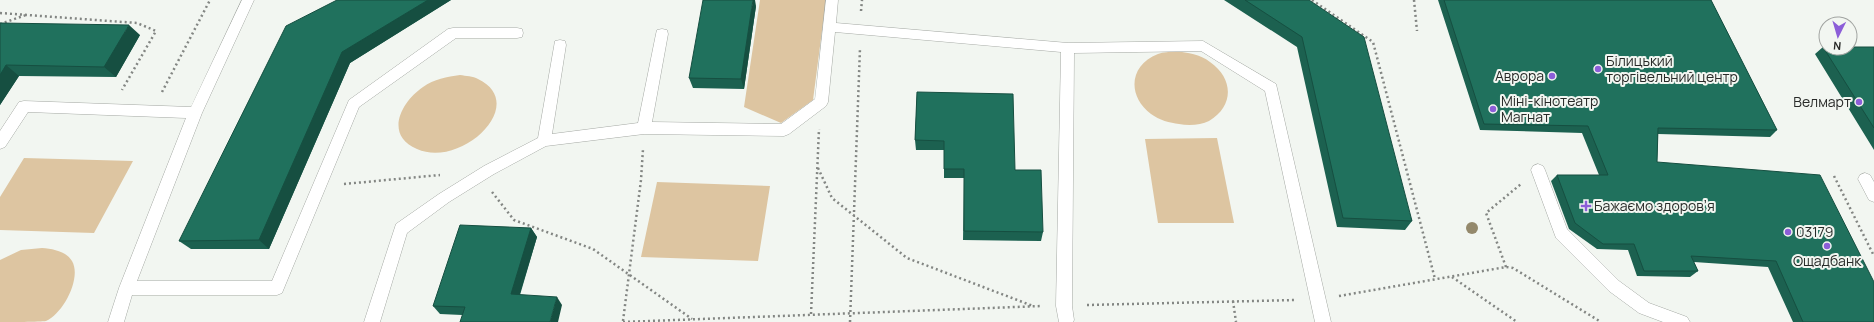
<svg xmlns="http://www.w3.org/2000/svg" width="1874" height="322" font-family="Manrope,sans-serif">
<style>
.green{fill:#ddc5a1}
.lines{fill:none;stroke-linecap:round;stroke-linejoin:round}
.lane-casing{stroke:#a5a9a4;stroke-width:1}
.path{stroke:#838683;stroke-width:2.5;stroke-dasharray:2 3;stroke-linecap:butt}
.lane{fill:#fff;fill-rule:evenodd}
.tree{fill:#94896c}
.wall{fill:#1c6150}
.shaded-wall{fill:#164f41}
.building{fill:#20715d;stroke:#164f41}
.poi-dot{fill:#8c5ed8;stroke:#f2f6f1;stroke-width:1.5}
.labels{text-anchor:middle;stroke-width:4;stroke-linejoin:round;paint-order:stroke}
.poi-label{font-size:14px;fill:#282a28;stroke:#f2f6f1;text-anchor:start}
</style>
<rect width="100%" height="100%" fill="#f2f6f1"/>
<path class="green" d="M757,0H826L813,100L781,123L744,107L760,0Z
M1176,51C1188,53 1200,54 1210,62C1234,79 1234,106 1209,121C1201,125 1189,126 1179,124C1170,123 1159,120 1151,114C1127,96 1129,65 1158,54C1163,52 1170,52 1176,51Z
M460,75C466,76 473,76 478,79C530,104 461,169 417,149C384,135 401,102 423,87C434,79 447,77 460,75Z
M1217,138L1234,223H1158L1145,139Z
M24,158L133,161L94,233L0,230V197Z
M657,182L770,186L758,261L641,257Z
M42,248C53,249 66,251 72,261C82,278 63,314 46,321C40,322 9,322 0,322V260L21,250Z"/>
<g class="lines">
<defs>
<path id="lane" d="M242,0H254L202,113L137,281H272L349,100L448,29L453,28H517L522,29L523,33L522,37L517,38H456L359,107L282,293L277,295H132L124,322H108L119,288L186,118L28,112L5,147L0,149V131L19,102L24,101L191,107Z
M826,0H838L836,23L1068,43L1203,41L1276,84L1331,322H1315L1265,91L1201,51L1074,53L1072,306L1074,320L1073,322H1059L1056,306L1061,52L835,32L828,102L826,106L789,134L784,136L644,134L546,146L494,174L449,202L407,233L380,322H364L396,224L439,194L484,166L538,138L555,41L560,40L565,41L566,45L552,134L638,123L656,34L657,30L662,29L667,30L668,34L652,122L781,124L815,99Z
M1538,164L1543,166L1545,170L1567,229L1619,281L1649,303L1687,317L1690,322H1663L1639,313L1609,291L1556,238L1531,170L1533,166Z
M1865,173L1870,175L1874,182V202L1869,200L1858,179L1860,175Z"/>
</defs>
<use href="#lane" class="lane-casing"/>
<path class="path" d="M1312,0L1373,42L1435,279
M1414,0L1417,31
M861,11L862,0
M0,13L137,23L156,31L122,90
M0,24L26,15
M162,92L210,0
M818,168L832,198L907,258L1033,306
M1834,176L1874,256
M344,184L440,175
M492,192L514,220L593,249L692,319
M1506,267L1486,213L1521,184
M1452,277L1517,322
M1339,296L1506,267L1513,268L1601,322
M1233,301L1236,322
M1087,305L1296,300
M811,314L819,129
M623,321L641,180L643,149
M623,322L1042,306
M850,322L860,48"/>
<use href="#lane" class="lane"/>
</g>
<circle class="tree" cx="1472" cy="228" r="6"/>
<path class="wall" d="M337,0H451L350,63L269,249H191L179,241Z
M1224,0H1309L1412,221L1405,230L1337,227L1297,47Z
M1438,0H1711L1777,130L1770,137L1658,134L1657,162L1874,322H1793L1768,267L1694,262L1698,271L1690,277L1637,276L1628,250L1597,249L1569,229L1551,181L1557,175H1599L1582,133L1480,130Z
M756,6L744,89L693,88L689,78Z
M0,23L140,35L116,77L19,76L0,105Z
M1823,47H1874V150L1815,54Z
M917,92L1015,170L1043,232L1041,241L963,240L964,178H944V150H916L915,140Z
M531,228L537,237L520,295L562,305L462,315L440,314L433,306Z"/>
<path class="shaded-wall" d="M428,0H451L350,63L269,249L259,240L342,52Z
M753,0H755L756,6L744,89L741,79Z
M129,25L140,35L116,77L104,67Z
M6,65L19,76L0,105V75Z
M531,228L537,237L517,303L511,294Z
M557,297L562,305L558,322H550Z"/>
<path class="building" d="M337,0H428L342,52L259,240L179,241L286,26Z
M703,0H753L741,79L689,78Z
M1245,0H1309L1364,37L1412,221L1343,218L1302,37Z
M1444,0H1711L1777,130L1658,128L1657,162L1820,175L1874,282V322H1803L1776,261L1691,256L1698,271H1644L1634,244H1603L1575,223L1557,175H1608L1588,126L1484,124Z
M0,23L129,25L104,67L6,65L0,75Z
M1823,47H1826V48H1850V47H1874V128Z
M917,92L1013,94L1015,170H1041L1043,232L964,231V169H944V141L915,140Z
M460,225L531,228L511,294L557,297L550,322H460L465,307L433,306Z"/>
<g class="poi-dot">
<circle cx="1598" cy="69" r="4"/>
<circle cx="1552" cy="76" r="4"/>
<circle cx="1859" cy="102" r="4"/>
<circle cx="1493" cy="109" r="4"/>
<path d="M1584 200h4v4h4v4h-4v4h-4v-4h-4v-4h4z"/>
<circle cx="1788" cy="232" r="4"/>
<circle cx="1827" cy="246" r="4"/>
</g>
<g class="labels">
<g class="poi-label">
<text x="1606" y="66">Білицький<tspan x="1606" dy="16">торгівельний центр</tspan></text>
<text x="1544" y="81" text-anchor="end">Аврора</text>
<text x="1501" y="106">Міні-кінотеатр<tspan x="1501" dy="16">Магнат</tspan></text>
<text x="1851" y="107" text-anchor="end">Велмарт</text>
<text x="1594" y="211">Бажаємо здоровʼя</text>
<text x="1796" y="237">03179</text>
<text x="1827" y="266" text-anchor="middle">Ощадбанк</text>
</g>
</g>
<g transform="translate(1838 36) rotate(185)"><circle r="19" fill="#f2f6f1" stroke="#a1a4a1"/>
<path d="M0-3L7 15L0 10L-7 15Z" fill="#8c5ed8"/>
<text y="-6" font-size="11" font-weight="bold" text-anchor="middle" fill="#282a28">N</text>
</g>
</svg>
